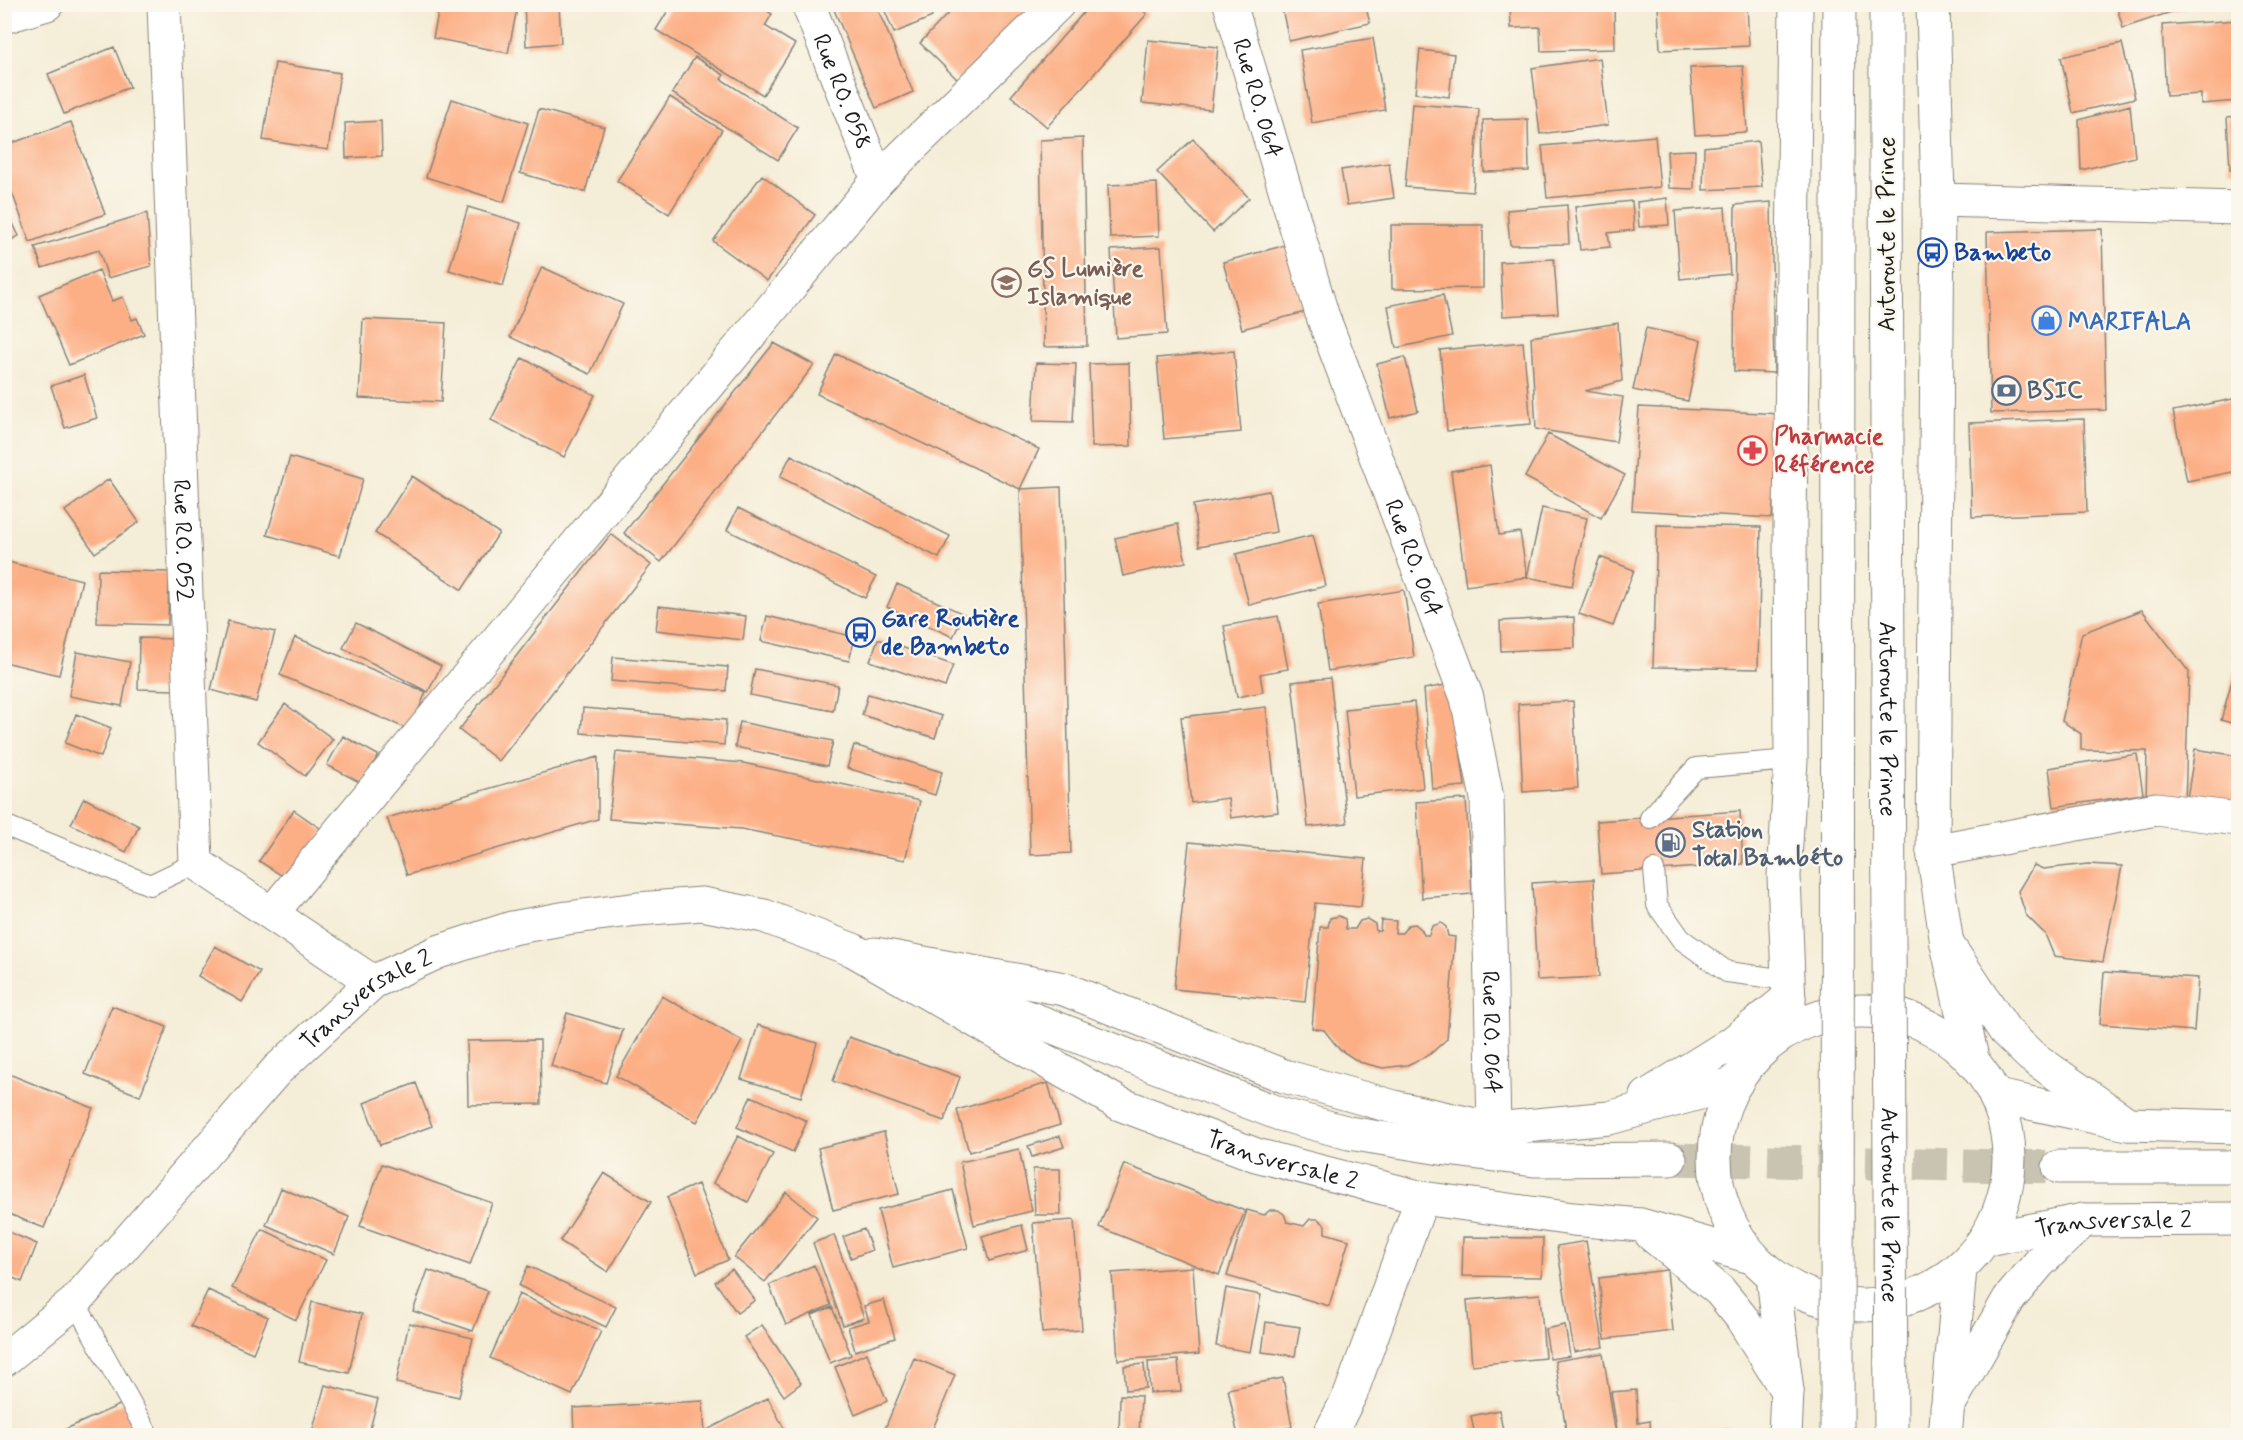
<svg xmlns="http://www.w3.org/2000/svg" width="2243" height="1440" font-family="Mynerve,sans-serif">
<style>
.building{fill:#fcaf85}
.lines{fill:none;stroke-linecap:round;stroke-linejoin:round}
.secondary-tunnel{stroke:#c9c3b2;stroke-width:33;stroke-dasharray:33 16;stroke-linecap:butt}
.lane-casing{stroke:#88847a;stroke-width:22}
.street-casing{stroke:#88847a;stroke-width:35}
.secondary-casing{stroke:#88847a;stroke-width:35}
.primary-casing{stroke:#88847a;stroke-width:35}
.lane{stroke:#fff;stroke-width:20}
.street{stroke:#fff;stroke-width:33}
.secondary{stroke:#fff;stroke-width:33}
.primary{stroke:#fff;stroke-width:33}
.primary-bridge-casing{stroke:#88847a;stroke-width:35;stroke-linecap:butt}
.primary-bridge{stroke:#fff;stroke-width:33}
.labels{text-anchor:middle;stroke-width:4.5;stroke-linejoin:round;paint-order:stroke}
.street-label{font-size:24px;fill:#1c1c1c;stroke:#fbf7ec}
.transit-label{font-size:24px;font-weight:bold;fill:#164399;stroke:#fbf7ec;text-anchor:start}
.education-label{font-size:24px;font-weight:bold;fill:#785e54;stroke:#fbf7ec;text-anchor:start}
.shop-label{font-size:24px;font-weight:bold;fill:#366cbe;stroke:#fbf7ec;text-anchor:start}
.service-label{font-size:24px;font-weight:bold;fill:#4e5e75;stroke:#fbf7ec;text-anchor:start}
.health-label{font-size:24px;font-weight:bold;fill:#be3a42;stroke:#fbf7ec;text-anchor:start}
</style>
<rect width="100%" height="100%" fill="#fbf7ec"/>
<filter id="ink" filterUnits="userSpaceOnUse"><feTurbulence type="fractalNoise" baseFrequency=".0167" numOctaves="2"/><feDisplacementMap in="SourceGraphic" scale="12" xChannelSelector="R" yChannelSelector="G"/><feConvolveMatrix kernelMatrix="1 2 1 2 8 2 1 2 1" color-interpolation-filters="sRGB"/></filter>
<filter id="wash" filterUnits="userSpaceOnUse"><feTurbulence type="fractalNoise" baseFrequency=".008" numOctaves="4" result="noise"/><feDisplacementMap in="SourceGraphic" scale="24" xChannelSelector="R" yChannelSelector="G"/><feGaussianBlur stdDeviation="1.35" result="paint"/><feColorMatrix in="noise" values="0 0 0 0 0 0 0 0 0 0 0 0 0 0 0 0 0 1.4 0 .05"/><feComposite in="paint" operator="in"/></filter>
<g filter="url(#wash)">
<rect width="100%" height="100%" fill="#f4edd7"/>
<g id="blocks">
<path class="building" d="M440,4H518L508,53L433,38Z
M524,4H559L561,43L526,46Z
M672,4H756L772,14L765,26L795,44L763,95L656,30Z
M882,4H927L932,17L894,33Z
M957,4H1034L960,82L920,43Z
M1091,4H1136L1147,14L1047,127L1011,96Z
M1281,4H1365L1370,23L1289,41Z
M1510,4H1614L1615,49L1541,51L1540,27L1511,28Z
M1658,4H1747L1749,46L1660,50Z
M2116,4H2192V5L2123,28Z
M832,5H876L913,92L876,108Z
M2238,20V101L2201,104V94L2166,96L2162,25Z
M1373,38L1385,110L1312,123L1300,50Z
M1148,40L1218,47L1211,110L1142,103Z
M2122,43L2135,98L2073,113L2061,57Z
M114,47L130,87L64,114L48,74Z
M1420,50L1454,54L1449,97L1415,93Z
M695,57L724,75L721,79L798,128L778,160L672,93Z
M1600,58L1608,125L1540,134L1532,68Z
M275,63L340,73L328,150L263,140Z
M1743,66L1747,132L1695,135L1690,68Z
M670,97L722,130L669,214L617,181Z
M452,99L528,123L504,202L426,177Z
M1412,104L1479,109L1473,192L1405,187Z
M2130,105L2135,157L2081,170L2079,120Z
M539,109L604,127L585,192L520,173Z
M2238,116V170H2230L2227,117Z
M1528,119L1529,171L1484,172L1483,120Z
M381,121L382,156L346,158L345,123Z
M71,122L105,214L30,242L4,170V146Z
M1655,136L1660,187L1547,198L1542,146Z
M1083,138L1087,346L1044,347L1040,140Z
M1193,139L1249,198L1213,232L1157,172Z
M1758,141L1762,187L1703,190L1704,147Z
M1695,150L1694,189L1669,188L1667,151Z
M1389,163L1394,198L1347,205L1341,170Z
M762,175L815,215L767,281L713,241Z
M1157,183L1159,236L1110,238L1108,185Z
M1667,198L1669,225L1639,227L1637,202Z
M1632,201L1634,230L1608,233L1610,247L1580,250L1575,207Z
M1771,202L1774,373L1734,371L1735,205Z
M4,205L19,236L4,243Z
M1567,205L1569,244L1510,245L1507,210Z
M468,207L521,223L503,286L449,270Z
M1725,207L1730,274L1680,279L1675,211Z
M147,213L151,266L108,278L99,250L42,268L35,247Z
M1391,225H1483V288L1392,289Z
M2102,229L2106,410L1991,413L1987,232Z
M1286,245L1305,312L1242,329L1223,262Z
M1161,247L1167,334L1116,338L1111,250Z
M1554,259L1558,313L1503,316L1500,262Z
M542,267L623,304L590,374L510,337Z
M99,270L112,301L123,297L132,320L137,318L144,334L69,365L39,295Z
M1443,295L1452,336L1396,348L1388,306Z
M363,319L446,323L441,402L359,398Z
M1618,323L1622,381L1585,391L1623,397L1616,442L1536,429L1531,337Z
M1646,328L1701,340L1688,401L1633,390Z
M1523,342L1531,424L1447,431L1440,350Z
M774,343L814,365L661,562L624,533Z
M1234,351L1241,432L1164,439L1157,358Z
M836,354L1039,449L1020,489L817,394Z
M1405,357L1418,411L1390,418L1377,364Z
M522,358L595,395L564,457L491,420Z
M1036,363L1076,364L1073,422L1033,421Z
M1129,363L1131,446L1092,447L1089,364Z
M84,375L97,418L65,428L51,386Z
M2238,398V471L2187,481L2173,411Z
M1639,407L1781,414L1772,518L1632,510Z
M2084,419L2087,512L1972,517L1969,423Z
M1548,434L1625,475L1601,518L1525,477Z
M791,455L950,536L939,558L780,477Z
M290,457L363,479L340,556L267,535Z
M1490,465L1499,535L1520,532L1527,577L1466,586L1451,471Z
M412,476L499,533L462,590L375,533Z
M109,479L139,522L95,553L65,511Z
M1061,487L1071,853L1030,855L1020,489Z
M1269,491L1276,532L1199,546L1193,505Z
M738,508L876,577L865,598L727,530Z
M1542,508L1587,518L1572,586L1527,577Z
M1178,524L1186,562L1123,576L1115,538Z
M1657,525L1761,527L1758,669L1653,667Z
M611,534L651,565L499,761L459,730Z
M1313,535L1326,586L1249,605L1236,554Z
M1600,557L1634,570L1613,626L1579,614Z
M4,561L82,580L59,675L4,662Z
M98,570L169,572L168,625L97,623Z
M897,584L964,614L953,637L887,607Z
M1404,590L1414,657L1328,671L1318,604Z
M659,606L746,616L743,640L656,630Z
M2142,610L2189,672L2185,806L2146,805L2147,751L2081,750V734L2062,721L2082,633Z
M767,616L855,637L849,661L761,641Z
M1278,616L1288,669L1260,674L1263,692L1237,697L1224,626Z
M1574,617L1575,648L1501,651L1500,621Z
M228,621L275,632L256,702L211,690Z
M356,623L441,666L428,692L343,648Z
M295,637L426,692L410,730L280,675Z
M139,638L175,639L174,690L138,689Z
M878,639L953,665L945,687L870,661Z
M77,652L130,662L122,706L69,696Z
M613,657L728,667L726,691L611,681Z
M2238,659V725L2221,720Z
M755,669L838,685L833,711L750,695Z
M1330,678L1347,823L1308,827L1292,682Z
M1451,684L1465,786L1432,789L1424,689Z
M868,694L942,716L935,738L862,715Z
M1573,701L1578,788L1523,792L1518,704Z
M1414,702L1423,788L1354,796L1345,709Z
M285,704L333,739L305,776L258,742Z
M1266,707L1278,812L1231,818L1228,798L1191,803L1181,717Z
M583,708L726,720L724,745L581,733Z
M76,714L111,728L101,757L65,743Z
M740,722L833,741L827,766L735,747Z
M343,736L378,755L363,784L327,765Z
M854,745L942,772L935,795L847,768Z
M2195,749L2238,756V813L2186,805Z
M616,752L743,763L920,801L905,860L741,829L609,819Z
M2137,754L2143,794L2054,807L2049,768Z
M598,757V819L407,875L387,818Z
M84,798L139,826L126,852L71,824Z
M1466,799L1472,894L1422,898L1416,802Z
M294,810L324,831L290,881L259,861Z
M1740,811L1743,864L1601,874L1597,821Z
M1189,842L1366,859L1361,907L1315,903L1305,1002L1174,989Z
M2088,864L2122,866L2103,962L2054,956L2045,934L2026,915L2018,891L2034,865L2043,869Z
M1594,879L1599,977L1537,980L1532,883Z
M1339,916L1345,919L1346,929H1355L1360,921L1367,919L1375,924L1376,931H1380L1381,920L1396,921L1395,933H1402L1408,925L1415,924L1421,929L1424,935H1429L1432,926L1441,923L1446,927L1448,936L1455,937L1447,1039L1429,1055L1407,1065L1383,1068L1359,1062L1339,1049L1324,1030L1312,1028L1320,927H1328L1330,918Z
M215,946L260,972L242,1002L198,976Z
M2104,972L2198,978L2194,1031L2100,1024Z
M662,996L742,1041L697,1122L616,1076Z
M112,1006L167,1027L140,1096L85,1074Z
M567,1013L623,1030L606,1083L551,1066Z
M758,1025L817,1043L801,1097L741,1079Z
M849,1037L960,1077L944,1121L833,1081Z
M540,1040L541,1104L468,1105L467,1041Z
M2237,1065H2238V1090L2235,1089Z
M4,1072L93,1108L44,1228L4,1212Z
M416,1083L432,1126L380,1145L364,1103Z
M1048,1083L1060,1125L969,1152L957,1110Z
M751,1096L807,1121L793,1152L737,1127Z
M884,1132L899,1194L833,1210L818,1148Z
M738,1136L773,1154L748,1202L713,1183Z
M1060,1136L1064,1147L1032,1157L1028,1146Z
M1019,1149L1032,1211L974,1225L960,1162Z
M382,1164L492,1203L470,1265L360,1226Z
M1124,1164L1245,1211L1219,1275L1099,1227Z
M1033,1169H1060L1061,1215H1035Z
M604,1173L651,1202L608,1272L560,1241Z
M698,1184L728,1260L697,1273L667,1197Z
M281,1188L349,1217L334,1254L266,1225Z
M953,1190L968,1248L893,1268L878,1210Z
M786,1192L817,1217L765,1282L734,1257Z
M1247,1210L1264,1215L1270,1210H1278L1284,1214L1287,1222L1304,1226L1310,1219H1318L1325,1225V1233L1349,1240L1329,1306L1227,1276Z
M1074,1220L1082,1330L1042,1333L1033,1223Z
M1022,1225L1028,1250L989,1261L982,1236Z
M262,1229L326,1260L296,1320L232,1288Z
M864,1229L872,1250L851,1258L843,1237Z
M4,1230L37,1244L22,1282L4,1274Z
M834,1235L864,1318L843,1325L813,1243Z
M1463,1237L1543,1238L1542,1277L1462,1276Z
M1586,1241L1604,1347L1574,1352L1557,1246Z
M814,1265L831,1305L786,1325L769,1285Z
M528,1266L616,1307L606,1327L519,1286Z
M1193,1267L1199,1354L1118,1360L1112,1273Z
M732,1269L755,1300L737,1313L715,1282Z
M428,1270L488,1291L473,1331L413,1311Z
M1667,1270L1673,1331L1605,1339L1599,1278Z
M1226,1288L1261,1295L1250,1352L1216,1346Z
M208,1290L268,1317L253,1353L191,1326Z
M519,1294L601,1331L572,1395L490,1358Z
M1540,1294L1545,1358L1472,1365L1467,1300Z
M884,1300L895,1338L855,1351L848,1327L869,1321L864,1306Z
M312,1302L362,1314L349,1373L299,1362Z
M832,1307L851,1355L830,1363L812,1315Z
M1266,1322L1300,1327L1295,1356L1262,1352Z
M409,1323L473,1338L459,1397L396,1383Z
M762,1325L801,1383L784,1396L744,1337Z
M1565,1325L1570,1356L1550,1359L1545,1329Z
M867,1353L887,1401L855,1415L835,1367Z
M1603,1353L1616,1436H1567L1555,1361Z
M914,1358L955,1375L930,1436H882Z
M1178,1360L1181,1391L1150,1393L1148,1362Z
M1144,1364L1146,1388L1126,1390L1124,1366Z
M1283,1378L1292,1427L1251,1436H1238L1228,1389Z
M325,1385L378,1399L368,1436H311Z
M1636,1390L1638,1423L1650,1421L1651,1436H1618L1611,1392Z
M1120,1395L1141,1396L1139,1436H1119Z
M768,1398L788,1436H709L707,1430Z
M703,1401L705,1436H574L573,1408Z
M124,1403L137,1436H50Z
M1499,1410L1504,1436H1475L1471,1416Z
M1736,1429L1737,1436H1670V1432Z"/>
</g>
</g>
<g filter="url(#ink)">
<use href="#blocks" fill-opacity="0" stroke="#88847a" stroke-width="1.5"/>
<g class="lines">
<path class="secondary-tunnel" d="M1670,1159L2059,1167"/>
<defs>
<path id="lane" d="M1650,818L1696,768L1791,760
M4,825L150,885L196,863
M1654,870L1657,905L1681,939L1727,972L1788,980
M75,1302L149,1436"/>
<g id="street">
<path id="s1" d="M164,4L196,863L373,982"/>
<path id="s2" d="M808,4L878,180"/>
<path d="M4,17L47,4"/>
<path d="M1938,200L2238,208"/>
<path d="M1933,851L2156,809L2238,819"/>
<path d="M272,913L878,180L1058,4"/>
<path d="M1329,1436L1351,1393L1422,1198"/>
</g>
<g id="secondary">
<path id="s3" d="M1230,4L1322,314L1467,698L1487,798L1494,1129"/>
<path d="M1947,944L2005,1031L2031,1056L2128,1124"/>
<path d="M875,954L1064,989L1284,1076L1394,1107L1494,1129L1609,1118L1736,1083"/>
<path d="M944,985L1280,1114L1349,1133L1447,1149L1534,1160L1670,1159"/>
<circle cx="1862" cy="1158" r="147"/>
<path d="M1647,1096L1732,1043L1789,998"/>
<path d="M1997,1096L2128,1124L2238,1127"/>
<path d="M2059,1167H2238"/>
<path d="M1651,1234L1720,1291L1741,1317L1787,1391"/>
<path id="s4" d="M1987,1239L2084,1220L2238,1219"/>
<path id="s5" d="M4,1360L75,1302L277,1070L373,982L438,952L512,928L567,918L638,909L702,904L764,916L853,950L1120,1104L1256,1155L1422,1198L1573,1219L1641,1225L1751,1257"/>
<path d="M1947,1408L2009,1299L2040,1262L2084,1220"/>
</g>
<path id="primary" d="M1933,4L1938,200L1933,851L1947,944L1972,1058
M1838,174L1839,4
M1886,175V4
M1790,1030L1784,876L1791,760L1790,527L1796,4
M1773,1277L1787,1391L1785,1436
M1945,1436L1960,1269"/>
</defs>
<use href="#lane" class="lane-casing"/>
<use href="#street" class="street-casing"/>
<use href="#secondary" class="secondary-casing"/>
<use href="#primary" class="primary-casing"/>
<use href="#lane" class="lane"/>
<use href="#street" class="street"/>
<use href="#secondary" class="secondary"/>
<use href="#primary" class="primary"/>
<defs>
<g id="primary-bridge">
<path id="s6" d="M1886,175L1891,1436"/>
<path d="M1837,1436L1838,174"/>
</g>
</defs>
<use href="#primary-bridge" class="primary-bridge-casing"/>
<use href="#primary-bridge" class="primary-bridge"/>
</g>
</g>
<defs>
<symbol id="bus-ring" viewBox="-11 -11 22 22"><circle r="9.5" fill="#fbf7ec" stroke="#1a4fb4" stroke-width="1.5"/><path d="M-5-6H5V4H4V6H2V4H-2V6H-4V4H-5ZM-3.5-4V0h7V-4ZM-3.5 1.2v1.5H-2V1.2ZM2 1.2v1.5H3.5V1.2Z" fill="#1a4fb4"/></symbol>
<symbol id="school-ring" viewBox="-11 -11 22 22"><circle r="9.5" fill="#fbf7ec" stroke="#8d6e63" stroke-width="1.5"/><path d="M0-5L7-2L0 1L-7-2ZM-4 1L0 2.5L4 1V4Q0 6-4 4Z" fill="#8d6e63"/></symbol>
<symbol id="shop-ring" viewBox="-11 -11 22 22"><circle r="9.5" fill="#fbf7ec" stroke="#3f7fe0" stroke-width="1.5"/><path d="M-5-2.5h2.3a2.7 3.5 0 0 1 5.4 0H5L5.5 6h-11ZM-1.5-2.5h3a1.5 2.3 0 0 0-3 0Z" fill="#3f7fe0"/></symbol>
<symbol id="bank-ring" viewBox="-11 -11 22 22"><circle r="9.5" fill="#fbf7ec" stroke="#5c6f8a" stroke-width="1.5"/><path d="M-6-4H6V4H-6ZM0-2.3a2.3 2.3 0 1 0 0 4.6a2.3 2.3 0 1 0 0-4.6Z" fill="#5c6f8a"/></symbol>
<symbol id="pharmacy-ring" viewBox="-11 -11 22 22"><circle r="9.5" fill="#fbf7ec" stroke="#e0444e" stroke-width="1.5"/><path d="M-2-6h4v4h4v4h-4v4h-4v-4h-4v-4h4Z" fill="#e0444e"/></symbol>
<symbol id="fuel-ring" viewBox="-11 -11 22 22"><circle r="9.5" fill="#fbf7ec" stroke="#5c6f8a" stroke-width="1.5"/><path d="M-5.5-6h7V0h2V4h1.3V-2.5L3-4.5l.8-.8L6-3V5H2.5V1h-1V6h-7ZM-4.2-4.7v3.2H.2V-4.7Z" fill="#5c6f8a"/></symbol>
</defs>
<g fill-rule="evenodd">
<use href="#bus-ring" x="1916" y="236" width="33" height="33"/>
<use href="#school-ring" x="990" y="266" width="33" height="33"/>
<use href="#shop-ring" x="2030" y="304" width="33" height="33"/>
<use href="#bank-ring" x="1990" y="374" width="33" height="33"/>
<use href="#pharmacy-ring" x="1736" y="434" width="33" height="33"/>
<use href="#bus-ring" x="844" y="616" width="33" height="33"/>
<use href="#fuel-ring" x="1654" y="826" width="33" height="33"/>
</g>
<g class="labels">
<g class="street-label">
<text dy="8" stroke="none"><textPath href="#s2" startOffset="94">Rue RO. 058</textPath></text>
<text dy="8" stroke="none"><textPath href="#s3" startOffset="98">Rue RO. 064</textPath></text>
<text transform="translate(1886 234) rotate(-90)" y="8">Autoroute le Prince</text>
<text dy="8" stroke="none"><textPath href="#s1" startOffset="537">Rue RO. 052</textPath></text>
<text dy="8" stroke="none"><textPath href="#s3" startOffset="584">Rue RO. 064</textPath></text>
<text dy="8" stroke="none"><textPath href="#s6" startOffset="544">Autoroute le Prince</textPath></text>
<text dy="8" stroke="none"><textPath href="#s5" startOffset="514">Transversale 2</textPath></text>
<text dy="8" stroke="none"><textPath href="#s3" startOffset="1070">Rue RO. 064</textPath></text>
<text dy="8" stroke="none"><textPath href="#s5" startOffset="1509">Transversale 2</textPath></text>
<text dy="8" stroke="none"><textPath href="#s6" startOffset="1030">Autoroute le Prince</textPath></text>
<text dy="8" stroke="none"><textPath href="#s4" startOffset="128">Transversale 2</textPath></text>
</g>
<g class="transit-label">
<text x="1954" y="260">Bambeto</text>
<text x="881" y="626">Gare Routière<tspan x="881" dy="28">de Bambeto</tspan></text>
</g>
<g class="education-label">
<text x="1027" y="276">GS Lumière<tspan x="1027" dy="28">Islamique</tspan></text>
</g>
<g class="shop-label">
<text x="2068" y="329">MARIFALA</text>
</g>
<g class="service-label">
<text x="2027" y="398">BSIC</text>
<text x="1692" y="837">Station<tspan x="1692" dy="28">Total Bambéto</tspan></text>
</g>
<g class="health-label">
<text x="1774" y="444">Pharmacie<tspan x="1774" dy="28">Référence</tspan></text>
</g>
</g>
<rect width="2243" height="1440" fill="none" stroke="#fbf7ec" stroke-width="24"/>
</svg>
